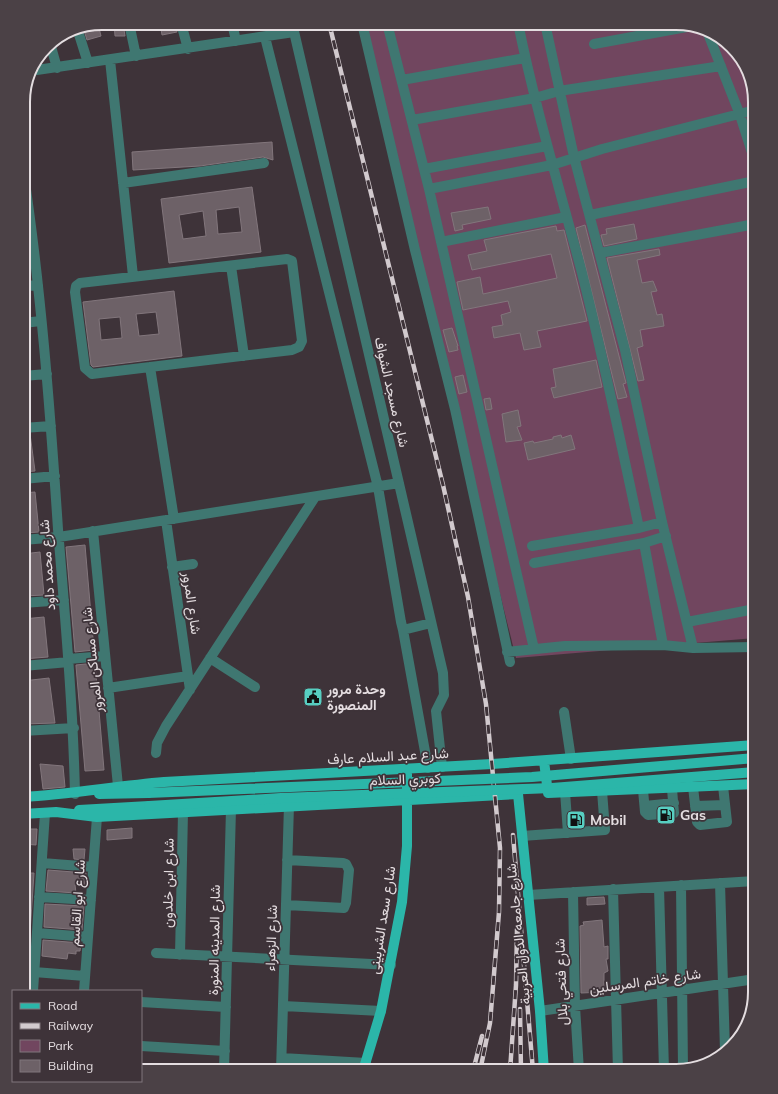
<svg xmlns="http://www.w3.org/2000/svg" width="778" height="1094" font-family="Mulish,Vazirmatn,sans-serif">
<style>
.green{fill:#71465f}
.building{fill:#6d6167;stroke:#82767c;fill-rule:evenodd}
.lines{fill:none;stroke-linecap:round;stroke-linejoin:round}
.minor{stroke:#3f7771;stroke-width:10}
.major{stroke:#2bb6a9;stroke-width:10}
.rail-casing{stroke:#d2cace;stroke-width:4.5}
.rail{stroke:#3e3339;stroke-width:3;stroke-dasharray:9;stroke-linecap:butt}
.major-bridge{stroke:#2bb6a9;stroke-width:10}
.labels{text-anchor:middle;stroke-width:3.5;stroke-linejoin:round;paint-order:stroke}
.street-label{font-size:14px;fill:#e4dde0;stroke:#3e3339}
.poi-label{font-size:14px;font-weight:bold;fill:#e4dde0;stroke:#3e3339;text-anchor:start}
.rim{fill:none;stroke:#e4dde0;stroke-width:2}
</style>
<rect width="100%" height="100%" fill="#3e3339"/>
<path class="green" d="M358,23H681L716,34L744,62L755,102V638L516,658Z"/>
<path class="building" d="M114,23H123L125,36H115Z
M160,23H175L177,32L162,35Z
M188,23H205V28L190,30Z
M98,24L101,36L87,40L83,27Z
M272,142L273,160L263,157L200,166L133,170L132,152Z
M252,187L261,252L169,263L161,199ZM239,207L242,232L218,234L216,210ZM203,211L206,236L183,239L179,215Z
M488,207L491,219L462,225L463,229L455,231L451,213Z
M634,224L637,239L604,246L601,235L607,234L606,229Z
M585,225L626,383L623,384L627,397L618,399L576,228Z
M556,226L557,231L564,230L587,321L537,331L541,347L524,350L520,333L494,338L492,327L503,325L501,315L511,312L508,301L463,310L457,282L480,277L483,294L557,278L551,254L472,270L468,255L487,251L484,240Z
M659,249L660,255L637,260L642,283L653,281L657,291L651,292L657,315L662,314L664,326L640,330L643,346L637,348L644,380L638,381L607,258Z
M174,291L182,356L93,367L91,365L83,302ZM156,312L159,334L139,336L136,314ZM120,317L122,338L101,340L99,319Z
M452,328L458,346H457L458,350L449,352L443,330Z
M596,360L602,387L554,398L551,388L556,387L553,369Z
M463,375L467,392L459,394L455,377Z
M490,398L492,409L486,410L484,399Z
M518,410L521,426L517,427L522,440L506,442L502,414Z
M23,434H30L35,471L23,472Z
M561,435L562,438L571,435L575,449L528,460L524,443L533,441L534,443L553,439V437Z
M35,492L39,532L23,533V493Z
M85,545L94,650L75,652L66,547Z
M40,552L44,595L23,596V554Z
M44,617L48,657L23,659V619Z
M95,663L104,770L85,771L76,666V665Z
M49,678L55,723L23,724V681Z
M40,764L63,766L65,787L43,789Z
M132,828V838L107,840V830Z
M23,829H37L36,845L23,844Z
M73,849H85L84,860L74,859Z
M48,870L86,873L85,886L75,885L76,893L46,891Z
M23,873H34L30,933H23Z
M604,897L605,904L587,905V898Z
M45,904L84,906L82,930L44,927Z
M602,920L604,947L608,946V959H606L608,971L604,973V992L581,993L580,926L584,925L583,922Z
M43,940L81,943L80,951H76V954L68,953L67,959L42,956Z"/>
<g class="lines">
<path class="minor" d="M129,23L136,56
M181,23L188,49
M232,23L236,41
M292,23L443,673L444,695L436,711L442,767
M362,23L415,250L455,409L510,662
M387,23L429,189L534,649
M518,23C535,107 560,190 582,273C603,357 621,442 639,528L662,522
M545,23L574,157L625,350L662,522L693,648
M77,28L88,63
M707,31L740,115L755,162
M265,37L378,487L401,622L403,630L431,623
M50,43L57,68
M594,44L692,26
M110,60L133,276
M30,71L294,32
M402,80L525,58
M412,120L535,98L559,91L721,66
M23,169C41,288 50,409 58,529C65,617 73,705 75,794
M424,169L547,146
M123,183L264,163
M429,189L552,165L602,149L755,110
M590,215L755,181
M441,242L566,217
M600,253L755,224
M287,259L292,261L302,341L299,347L292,350L92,374L85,368L75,292L76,286L80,283Z
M231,266L244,356
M23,286L38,285
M23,323L41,321
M150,367L174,519
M23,376L47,374
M23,428L51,426
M23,479L55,476
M166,520L190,690
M93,531L118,786
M23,540L59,537L399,483
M532,546L639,528
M534,563L644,543
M172,567L193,564
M23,603L64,600
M687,622L755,609
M403,630L428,768
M663,645L644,543L666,536
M507,652L565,646L663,645L693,648L755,647
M210,658L255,687
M68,659L105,656
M23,666L69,662
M108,688L188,676
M564,712L571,759
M23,731L74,728
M156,753L157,743L166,726L315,497
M693,787L697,822L700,825L727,822L723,786
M643,790L645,812L648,815L674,813L672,789
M565,792L568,833
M645,806L674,803
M695,806L725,805
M522,836L605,830L602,791
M42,863L93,867
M720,883L725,1051
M681,885L683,1069
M659,887L664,1071
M613,889L618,1071
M573,892L575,1006L579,1071
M528,895L755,881
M39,897L91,900
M286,905L344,908L346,903L349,870L346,864L343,863L287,860
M37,933L88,937
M156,953L391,965
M180,955L183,812
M34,972L85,976
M33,991L45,813
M84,991L97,817
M141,1002L226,1007
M283,1006L381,1011
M540,1011L755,979
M141,1046L225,1051
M282,1058L366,1063
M224,1071L231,809
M281,1071L289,805"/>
<path class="major" d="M544,761L548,793
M548,793L755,784
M99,794L148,793
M518,794L540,1011L544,1071
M23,797C70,794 117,786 164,782L492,764L755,745
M79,810L149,806
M23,814L56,812L97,817L518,794
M363,1071L381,1011L402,902L407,846V774"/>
<defs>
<path id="rail" d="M329,23L443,485L468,597L486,704L500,848L499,912L494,974L490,1023L480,1071
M513,835L533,1071
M520,1009L521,1071
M473,1071L482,1036
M510,1071L516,985L517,929"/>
</defs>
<use href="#rail" class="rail-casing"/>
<use href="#rail" class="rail"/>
<path class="major-bridge" d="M148,793L532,777L755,758
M149,806L281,798L552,788L755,772"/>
</g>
<defs>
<symbol id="civic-square" viewBox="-11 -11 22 22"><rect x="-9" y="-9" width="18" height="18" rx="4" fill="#57cec1" stroke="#3e3339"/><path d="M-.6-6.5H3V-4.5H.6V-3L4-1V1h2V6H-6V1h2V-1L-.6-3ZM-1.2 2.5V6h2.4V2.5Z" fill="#111"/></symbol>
<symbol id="fuel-square" viewBox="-11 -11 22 22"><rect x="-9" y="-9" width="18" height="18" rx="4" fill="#57cec1" stroke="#3e3339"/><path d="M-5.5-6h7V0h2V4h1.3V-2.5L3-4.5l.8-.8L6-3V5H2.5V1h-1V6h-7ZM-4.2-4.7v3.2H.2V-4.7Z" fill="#111"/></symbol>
</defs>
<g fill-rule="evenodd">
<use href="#civic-square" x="302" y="686" width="22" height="22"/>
<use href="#fuel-square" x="655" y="804" width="22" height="22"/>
<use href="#fuel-square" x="565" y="809" width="22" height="22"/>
</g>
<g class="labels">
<g class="street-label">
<text transform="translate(392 392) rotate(77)" y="5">شارع مسجد الشواف</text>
<text transform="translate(47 565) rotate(-94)" y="5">شارع محمد داود</text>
<text transform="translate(192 603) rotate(82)" y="5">شارع المرور</text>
<text transform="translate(92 660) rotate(-96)" y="5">شارع مساكن المرور</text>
<text transform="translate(388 756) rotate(-3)" y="5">شارع عبد السلام عارف</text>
<text transform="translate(405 779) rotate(-2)" y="5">كوبري السلام</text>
<text transform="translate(168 883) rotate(-89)" y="5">شارع ابن خلدون</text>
<text transform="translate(77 903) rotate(-86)" y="5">شارع ابو القاسم</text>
<text transform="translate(382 920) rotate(-81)" y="5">شارع سعد الشربينى</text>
<text transform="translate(518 934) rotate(-96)" y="5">شارع جامعه الدول العربية</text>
<text transform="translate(271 938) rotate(-88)" y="5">شارع الزهراء</text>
<text transform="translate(214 940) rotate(-89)" y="5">شارع المدينه المنورة</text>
<text transform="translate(645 981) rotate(-8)" y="5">شارع خاتم المرسلين</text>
<text transform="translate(561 982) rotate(-92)" y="5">شارع فتحي بلال</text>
</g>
<g class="poi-label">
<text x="327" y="694">وحدة مرور<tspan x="327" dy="16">المنصورة</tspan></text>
<text x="680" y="820">Gas</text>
<text x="590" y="825">Mobil</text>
</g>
</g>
<path d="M0 0H778V1094H0ZM102 30H676A72 72 0 0 1 748 102V992A72 72 0 0 1 676 1064H102A72 72 0 0 1 30 992V102A72 72 0 0 1 102 30Z" fill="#4b4146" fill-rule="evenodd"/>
<path class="rim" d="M102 30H676A72 72 0 0 1 748 102V992A72 72 0 0 1 676 1064H102A72 72 0 0 1 30 992V102A72 72 0 0 1 102 30Z"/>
<rect x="12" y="990" width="130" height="92" fill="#3e3339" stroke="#80777c"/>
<rect x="20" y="1003" width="20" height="6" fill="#2bb6a9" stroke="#80777c"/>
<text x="48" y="1010" font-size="12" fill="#e4dde0">Road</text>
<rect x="20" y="1023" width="20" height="6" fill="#d2cace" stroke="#80777c"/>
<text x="48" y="1030" font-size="12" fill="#e4dde0">Railway</text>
<rect x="20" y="1040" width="20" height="12" fill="#71465f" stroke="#80777c"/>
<text x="48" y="1050" font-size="12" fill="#e4dde0">Park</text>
<rect x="20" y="1060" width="20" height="12" fill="#6d6167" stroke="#80777c"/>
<text x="48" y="1070" font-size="12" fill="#e4dde0">Building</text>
</svg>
